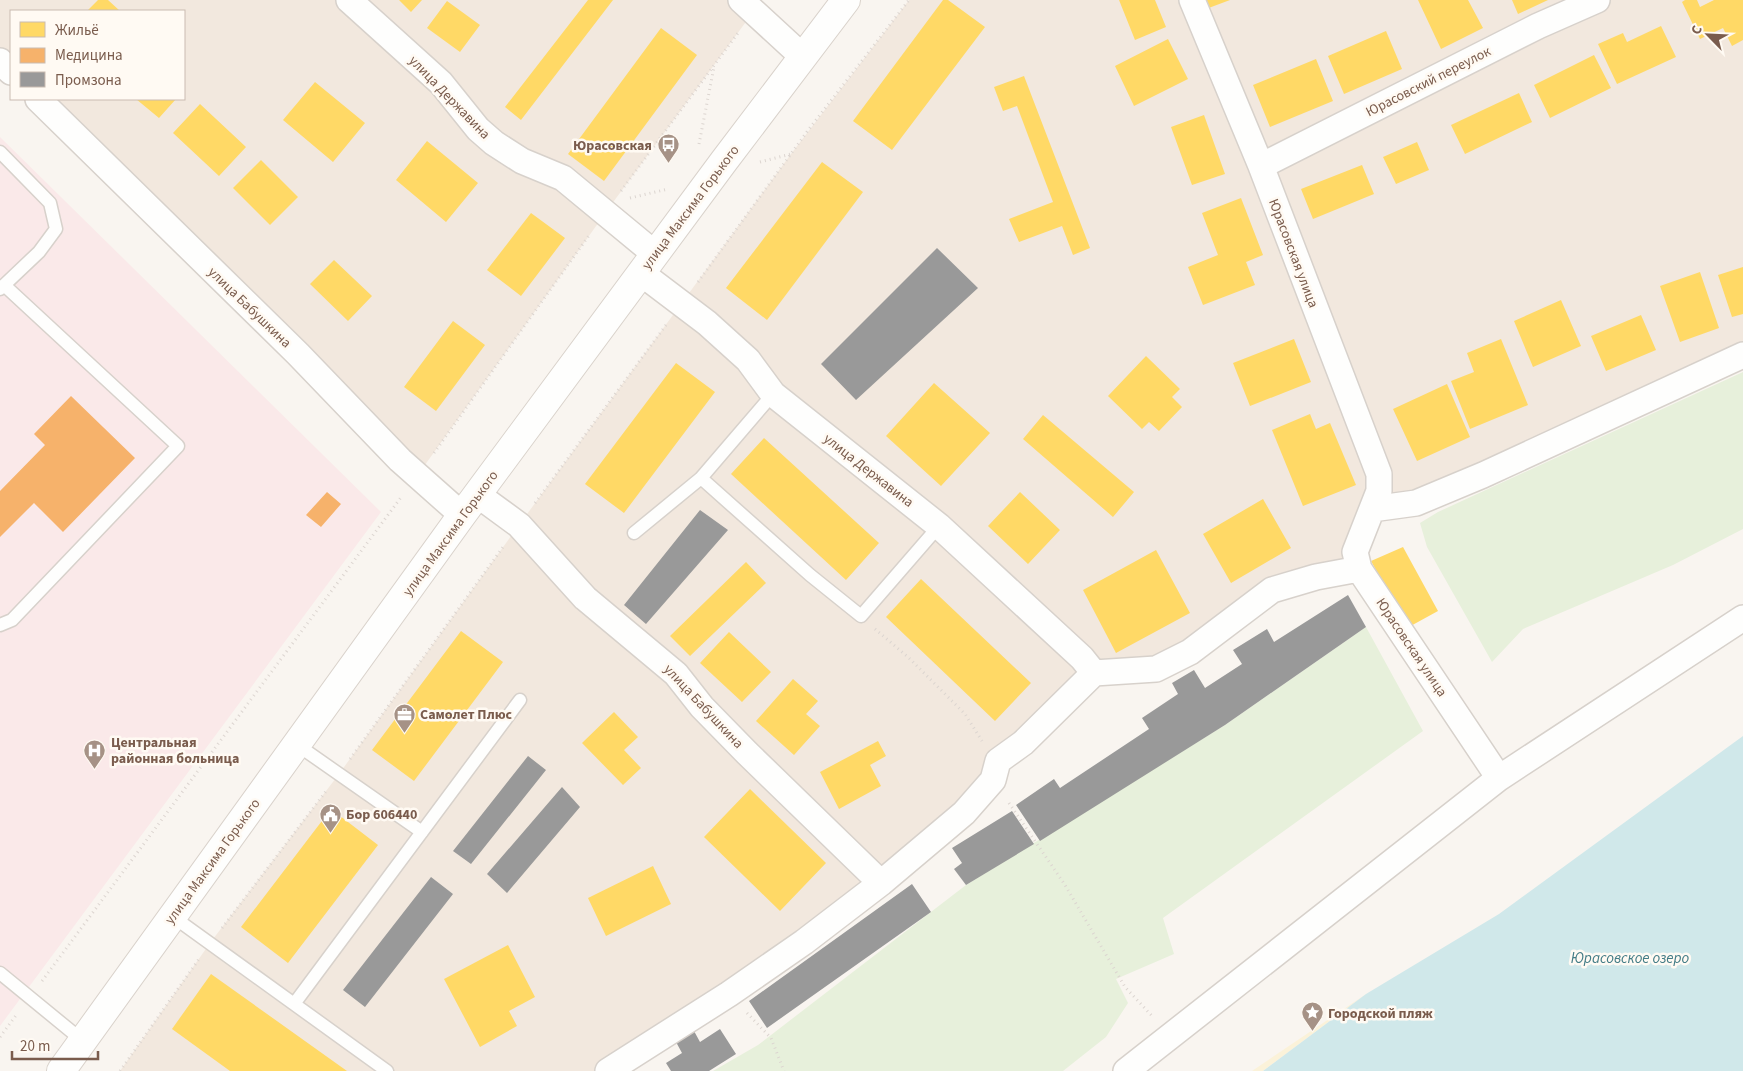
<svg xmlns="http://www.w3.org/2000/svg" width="1743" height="1071" font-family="'Source Sans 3',sans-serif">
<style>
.residential{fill:#f2e8de}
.medical{fill:#fae9e9}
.green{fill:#e7f0db}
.sand{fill:#fbf2d9}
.water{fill:#d0e8ea}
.homes{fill:#ffd966}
.health{fill:#f6b26b}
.industry{fill:#999}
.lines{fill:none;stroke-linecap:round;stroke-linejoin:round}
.service-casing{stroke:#d7d1cb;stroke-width:15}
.minor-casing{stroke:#d7d1cb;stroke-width:28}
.secondary-casing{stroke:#d9d2cb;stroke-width:30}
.path{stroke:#dcd5d0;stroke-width:3;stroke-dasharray:1 4;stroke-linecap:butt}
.service{stroke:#fefefd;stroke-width:12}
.minor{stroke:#fefefd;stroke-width:25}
.secondary{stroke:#fefefd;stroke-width:28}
.labels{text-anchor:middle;stroke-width:5;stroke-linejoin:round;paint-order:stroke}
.street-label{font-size:14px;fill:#7a5c4d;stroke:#fffaf3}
.poi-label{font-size:14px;font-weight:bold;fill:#7a5c4d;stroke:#fffaf3;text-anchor:start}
.water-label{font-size:15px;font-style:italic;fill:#437c86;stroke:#fffaf3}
</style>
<rect width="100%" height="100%" fill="#f9f5f0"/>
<path class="residential" d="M0,0H762L614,201L417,476L38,99H184V11H11V72L0,61Z
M909,0H1743V355L1372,509L1355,552L1316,577L1190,652L1094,673L964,813L608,1071H120L210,943L339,774L519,525L791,154Z"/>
<path class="medical" d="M0,137L381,512L0,1026Z"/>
<path class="green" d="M1743,372V529L1673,565L1523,629L1492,662L1427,547L1420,523L1438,512Z
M1366,627L1423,731L1163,918L1174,954L1116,979L1128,1003L1106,1037L1063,1071H713L758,1045L966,885L1225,725Z"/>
<path class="sand" d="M1366,994L1263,1071H1252Z"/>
<path class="water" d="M1743,736V1071H1263L1366,994L1499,914Z"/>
<path class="homes" d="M98,0H108L120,11H87Z
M399,0H422L411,12Z
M588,0H613L521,120L505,107Z
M943,0H948L985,27L892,150L853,121Z
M1119,0H1155L1166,27L1135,40Z
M1202,0H1230L1206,9Z
M1418,0H1468L1483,28L1441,49Z
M1512,0H1548L1518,14Z
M1685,0H1697L1700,7L1714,0H1743V40L1732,46L1723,28L1700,39L1682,2Z
M447,1L480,25L460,52L427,28Z
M1661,26L1676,57L1617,84L1598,44L1623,33L1627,42Z
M661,28L697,55L604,181L568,154Z
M1386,31L1402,69L1344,94L1328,56Z
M1168,39L1188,79L1134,106L1115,66Z
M1594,55L1611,88L1550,118L1534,85Z
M1316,59L1333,101L1270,127L1253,85Z
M1024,76L1090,248L1073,255L1062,226L1019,242L1009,219L1053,202L1017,106L1003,111L994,87Z
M315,82L365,123L333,162L283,120Z
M1519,93L1532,122L1465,154L1451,125Z
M136,99H176L159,118Z
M200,104L246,147L219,176L173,133Z
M1204,115L1225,174L1192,185L1171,127Z
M427,141L478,183L446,222L396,180Z
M1417,142L1429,170L1396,184L1383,157Z
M261,160L298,197L270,225L233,188Z
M822,162L863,192L767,320L726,288Z
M1362,165L1374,194L1313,219L1301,189Z
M1241,198L1263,255L1246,262L1255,285L1203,305L1188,267L1218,255L1202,213Z
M531,213L565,238L521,296L487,270Z
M334,260L372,296L348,321L310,284Z
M1743,267V314L1732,317L1718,275Z
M1700,272L1719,328L1680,342L1660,286Z
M1561,300L1581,346L1533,367L1514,321Z
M1641,315L1656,350L1606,371L1591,336Z
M453,321L485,345L436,411L404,387Z
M1294,339L1311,382L1250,406L1233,363Z
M1501,339L1528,405L1470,429L1451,381L1474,372L1467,353Z
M1146,356L1180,389L1172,397L1182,407L1159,431L1149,422L1142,429L1108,396Z
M676,363L715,392L624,513L585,484Z
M934,383L990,433L941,486L886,436Z
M1447,384L1470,437L1417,461L1393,409Z
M1310,414L1316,429L1330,423L1356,485L1303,506L1272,430Z
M1043,415L1134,492L1113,517L1023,439Z
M764,438L879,543L846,580L731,474Z
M1020,492L1060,530L1028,564L988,526Z
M1263,499L1291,548L1231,583L1203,534Z
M1403,547L1438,611L1407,628L1371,561Z
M1156,550L1190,613L1116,653L1083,590Z
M746,562L766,583L690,656L670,636Z
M921,579L1031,683L995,721L886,617Z
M461,631L503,662L414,781L372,750Z
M729,632L771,672L742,702L700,663Z
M793,679L818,701L806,714L820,726L794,755L756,721Z
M614,712L638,737L624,750L641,768L623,785L582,743Z
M878,741L886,756L870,765L881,786L839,809L820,772Z
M750,789L826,863L780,911L704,837Z
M331,809L378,845L288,963L241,927Z
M653,866L671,904L606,936L588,898Z
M508,945L535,997L509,1011L517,1026L480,1047L444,979Z
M211,974L347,1071H230L172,1029Z"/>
<path class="health" d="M71,396L135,458L63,532L34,503L0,537V491L45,445L34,434Z
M327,492L341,504L321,527L306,515Z"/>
<path class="industry" d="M937,248L978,288L856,400L821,364Z
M700,510L728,530L646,624L624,605Z
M1348,595L1366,627L1225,725L1040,841L1016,805L1054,779L1060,788L1149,729L1142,718L1178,694L1172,683L1194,670L1205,688L1242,664L1233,650L1267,629L1274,642Z
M528,756L546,770L471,864L453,851Z
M562,787L580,807L507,893L487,874Z
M1012,811L1034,844L966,885L954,869L962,863L952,848Z
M431,877L453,894L365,1007L343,990Z
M912,884L931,912L767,1028L749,1001Z
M720,1029L736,1054L709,1071H671L666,1063L682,1053L676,1042L694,1031L700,1042Z"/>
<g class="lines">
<defs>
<path id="service" d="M0,152L50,203L56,229L39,252L0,289
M773,394L701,478L810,575L861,616L939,526
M634,533L701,478
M0,625L12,620L178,446L4,285
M296,744L422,832
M172,916L387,1071
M0,973L83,1041
M294,1004L520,700"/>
<path id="minor" d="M349,0L441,83L478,129L494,143L522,161L563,178L655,254
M741,0L803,57
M1192,0L1261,166L1379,474V491L1355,552L1359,569L1499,778
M0,61L11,72
M38,99L298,354L400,460L462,515
M1261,166L1538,26L1597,0
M641,273L707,323L748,360L773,394L939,526L1082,658L1094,673
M478,495L519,525L585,598L676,674L702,707L747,753L881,883
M1372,509L1416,503L1483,475L1743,355
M608,1071L729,994L804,942L881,883L964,813L993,780L998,761L1023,743L1094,673L1156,669L1190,652L1272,590L1316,577L1359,569
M1126,1071L1499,778L1743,618"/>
<path id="secondary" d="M61,1071L462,515L724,161L846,0"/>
</defs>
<use href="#service" class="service-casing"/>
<use href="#minor" class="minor-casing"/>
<use href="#secondary" class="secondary-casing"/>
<path class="path" d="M699,144L714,67
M760,162L791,154
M621,191L738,33
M630,198L668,189
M698,282L809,129L909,0
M434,453L590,234
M535,503L666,325
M875,629L909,658L965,714L982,741
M350,759L503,547
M1009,803L1065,885L1125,987L1153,1017
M222,928L327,790
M42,981L402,496
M747,1013L771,1038L784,1071
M0,1037L17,1014
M120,1071L199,959"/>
<use href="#service" class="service"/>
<use href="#minor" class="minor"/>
<use href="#secondary" class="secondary"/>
</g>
<defs>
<symbol id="bus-pin" viewBox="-11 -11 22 30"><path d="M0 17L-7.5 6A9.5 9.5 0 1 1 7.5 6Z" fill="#a69286" stroke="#fffaf3"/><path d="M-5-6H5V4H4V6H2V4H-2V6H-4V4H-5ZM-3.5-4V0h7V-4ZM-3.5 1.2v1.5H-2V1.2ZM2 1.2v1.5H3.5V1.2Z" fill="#fff"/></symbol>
<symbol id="office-pin" viewBox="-11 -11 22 30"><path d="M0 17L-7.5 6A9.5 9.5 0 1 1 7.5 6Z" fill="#a69286" stroke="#fffaf3"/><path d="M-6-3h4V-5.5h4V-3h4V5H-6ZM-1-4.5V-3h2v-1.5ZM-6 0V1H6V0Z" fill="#fff"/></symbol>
<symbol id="hospital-pin" viewBox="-11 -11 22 30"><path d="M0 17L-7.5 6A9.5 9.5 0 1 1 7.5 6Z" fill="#a69286" stroke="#fffaf3"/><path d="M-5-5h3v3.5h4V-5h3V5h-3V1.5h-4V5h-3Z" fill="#fff"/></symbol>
<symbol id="civic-pin" viewBox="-11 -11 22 30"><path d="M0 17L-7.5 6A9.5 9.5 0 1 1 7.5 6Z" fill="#a69286" stroke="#fffaf3"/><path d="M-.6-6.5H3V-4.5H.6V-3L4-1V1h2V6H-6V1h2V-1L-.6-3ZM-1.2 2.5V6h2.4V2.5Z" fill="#fff"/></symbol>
<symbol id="sight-pin" viewBox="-11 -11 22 30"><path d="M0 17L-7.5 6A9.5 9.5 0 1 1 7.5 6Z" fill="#a69286" stroke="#fffaf3"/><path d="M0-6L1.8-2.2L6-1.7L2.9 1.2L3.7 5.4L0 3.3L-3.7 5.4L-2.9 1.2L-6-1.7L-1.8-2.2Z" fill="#fff"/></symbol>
</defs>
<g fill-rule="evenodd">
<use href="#bus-pin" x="656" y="132" width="25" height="34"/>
<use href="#office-pin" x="392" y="702" width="25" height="34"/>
<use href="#hospital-pin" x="82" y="738" width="25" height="34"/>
<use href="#civic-pin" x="318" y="802" width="25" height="34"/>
<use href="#sight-pin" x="1300" y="1000" width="25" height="34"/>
</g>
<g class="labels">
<g class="street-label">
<text transform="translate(1428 81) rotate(-27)" y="5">Юрасовский переулок</text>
<text transform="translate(450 97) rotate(46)" y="5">улица Державина</text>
<text transform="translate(690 207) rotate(-53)" y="5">улица Максима Горького</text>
<text transform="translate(1294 253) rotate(69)" y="5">Юрасовская улица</text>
<text transform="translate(250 307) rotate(44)" y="5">улица Бабушкина</text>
<text transform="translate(869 470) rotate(38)" y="5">улица Державина</text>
<text transform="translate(450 533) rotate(-54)" y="5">улица Максима Горького</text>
<text transform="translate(1412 647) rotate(56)" y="5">Юрасовская улица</text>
<text transform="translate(704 706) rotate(47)" y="5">улица Бабушкина</text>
<text transform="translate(212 861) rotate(-54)" y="5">улица Максима Горького</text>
</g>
<g class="poi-label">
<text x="652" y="150" text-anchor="end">Юрасовская</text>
<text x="420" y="719">Самолет Плюс</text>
<text x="111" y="747">Центральная<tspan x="111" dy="16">районная больница</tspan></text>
<text x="346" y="819">Бор 606440</text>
<text x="1328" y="1018">Городской пляж</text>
</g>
<g class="water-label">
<text x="1630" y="963">Юрасовское озеро</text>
</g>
</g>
<rect x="10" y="10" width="175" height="90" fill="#fffaf3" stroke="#cabbb1"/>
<rect x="20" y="22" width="25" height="15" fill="#ffd966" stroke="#cabbb1"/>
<text x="55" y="35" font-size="15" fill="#7a5c4d">Жильё</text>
<rect x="20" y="48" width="25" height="15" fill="#f6b26b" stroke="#cabbb1"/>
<text x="55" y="60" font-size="15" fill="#7a5c4d">Медицина</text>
<rect x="20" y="72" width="25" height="15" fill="#999999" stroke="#cabbb1"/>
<text x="55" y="85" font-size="15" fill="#7a5c4d">Промзона</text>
<g transform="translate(1708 35) rotate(294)" stroke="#fffaf3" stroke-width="4" paint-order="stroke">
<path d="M0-4L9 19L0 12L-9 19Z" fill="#7a5c4d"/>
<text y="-8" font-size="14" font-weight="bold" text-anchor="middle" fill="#7a5c4d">С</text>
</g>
<path d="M12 1051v8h86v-8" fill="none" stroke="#7a5c4d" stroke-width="2.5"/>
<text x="20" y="1051" font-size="15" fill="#7a5c4d" stroke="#fffaf3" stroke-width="4" paint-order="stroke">20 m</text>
</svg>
